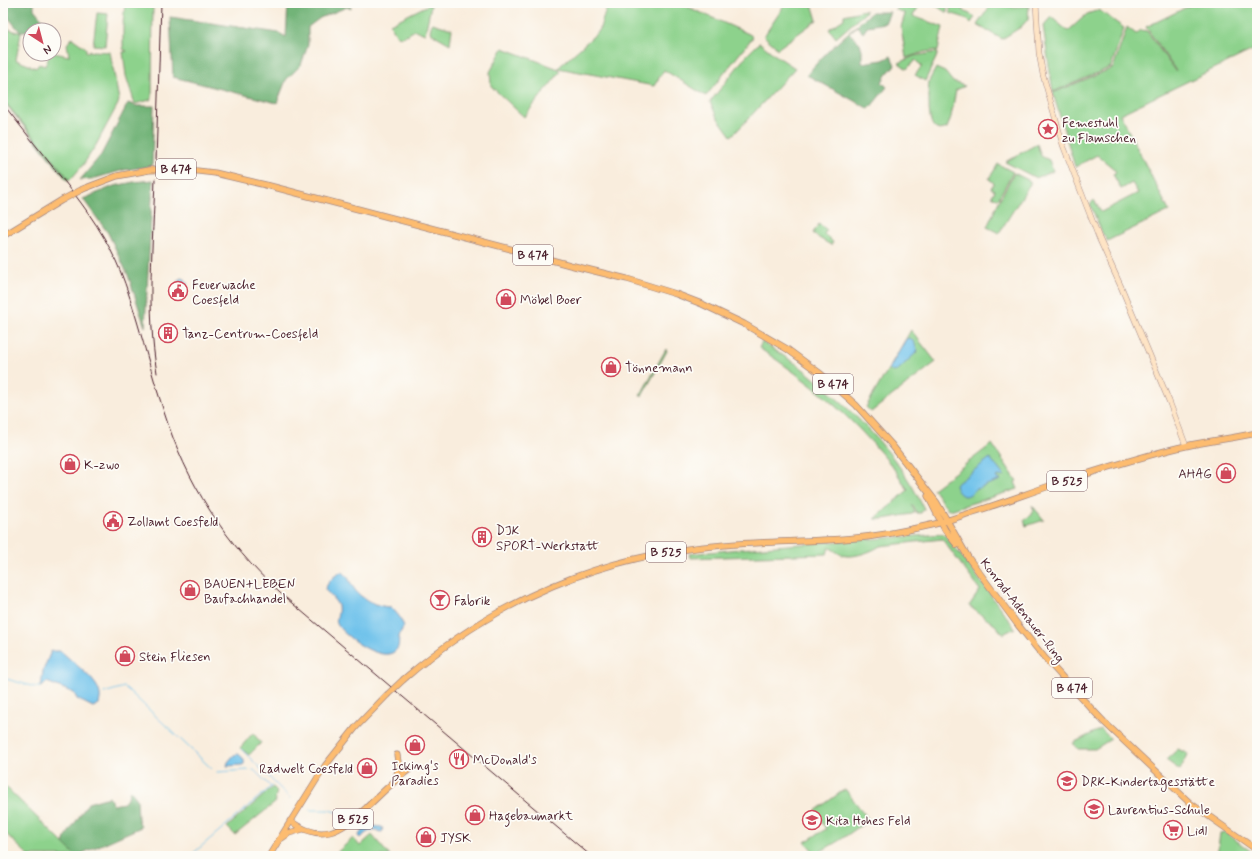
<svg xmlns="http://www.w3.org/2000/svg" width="1260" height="859" font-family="Mynerve,sans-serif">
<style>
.green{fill:#8dd28c;stroke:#6c785c}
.forest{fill:#72b478;stroke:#5e6a52}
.water{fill:#6fc2eb;stroke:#5c708b}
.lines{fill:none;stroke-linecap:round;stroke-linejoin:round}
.stream{stroke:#6fc2eb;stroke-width:1}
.secondary-casing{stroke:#a28684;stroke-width:6}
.primary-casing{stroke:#a28684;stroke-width:7}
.secondary{stroke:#fee4c5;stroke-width:5}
.primary{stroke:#fdbc6f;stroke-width:5.5}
.rail{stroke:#4a1f2b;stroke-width:1}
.primary-bridge-casing{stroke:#a28684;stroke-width:7;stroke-linecap:butt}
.primary-bridge{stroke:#fdbc6f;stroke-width:5.5}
.labels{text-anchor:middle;stroke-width:3.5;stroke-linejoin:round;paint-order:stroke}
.shield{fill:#fdfcf7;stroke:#806168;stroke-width:1}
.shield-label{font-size:12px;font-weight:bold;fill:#4a1f2b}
.poi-label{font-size:13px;fill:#4a1f2b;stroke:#fdfcf7;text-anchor:start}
.street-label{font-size:13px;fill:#4a1f2b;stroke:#fdfcf7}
</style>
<rect width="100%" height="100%" fill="#fdfcf7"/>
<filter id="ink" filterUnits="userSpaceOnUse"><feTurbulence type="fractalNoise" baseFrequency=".025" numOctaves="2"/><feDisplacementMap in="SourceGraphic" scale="8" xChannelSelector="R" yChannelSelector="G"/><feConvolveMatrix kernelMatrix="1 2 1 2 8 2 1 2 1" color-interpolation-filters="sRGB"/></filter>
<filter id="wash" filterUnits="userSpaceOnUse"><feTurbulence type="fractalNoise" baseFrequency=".012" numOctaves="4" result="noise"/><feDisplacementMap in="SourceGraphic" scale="16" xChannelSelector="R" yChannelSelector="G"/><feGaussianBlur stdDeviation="0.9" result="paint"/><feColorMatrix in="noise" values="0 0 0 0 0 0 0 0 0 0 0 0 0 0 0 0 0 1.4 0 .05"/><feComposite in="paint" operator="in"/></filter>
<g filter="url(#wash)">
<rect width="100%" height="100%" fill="#f9eddd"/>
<path class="green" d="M125,3H153L152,97L150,100L135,104L126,76L123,52L127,51L123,49V24Z
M608,3H679L749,34L753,37L706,96L664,70L654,86L558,68L599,31Z
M786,3H807L813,7L817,20L777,49L775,46L764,36Z
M902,3H921L913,16L943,27L938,50L924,52L906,58L901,27L905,14L895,9Z
M932,3H944L947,6V13Z
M950,3H957L956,5L966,12L975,17L971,23C965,16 957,16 950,13Z
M992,3H1009L1011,7L1029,6L1028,19L1021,27L1002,39L977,25Z
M1195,3H1257V48L1120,114L1169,211L1107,241L1104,235H1103L1090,204L1094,200L1101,212L1138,193L1132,183L1121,189L1113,174L1116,172L1113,168L1097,155L1075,167L1053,93L1113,68L1127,27L1136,34L1141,30L1147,31L1175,71H1176L1146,27Z
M430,4L431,5L425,34L415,30L410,33L408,35L406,34L403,37L397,36L390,24Z
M865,10L866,12L836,38L829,29L844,19V15Z
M1099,10L1124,28L1111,67L1053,92L1043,26L1051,17L1068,31L1087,14Z
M97,13L108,14L105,46L93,45Z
M432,23L452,29L450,44L431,33L430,31Z
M5,28L21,33L16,60L36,68L39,64L45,66L50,54H54V53L69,56L67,44L72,38L86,48V52H89V50L92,52L93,51L110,52L119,100L118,104L96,145L83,165L70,180L3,100V34Z
M759,43H760L775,55L795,68L735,133L731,136L717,117L710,102L746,56Z
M503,48L556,68L561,71L524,117L491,86L490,72Z
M938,52L936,58L925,81L915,75L922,66L915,60L907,69L899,63L914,56Z
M936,68L945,72L953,82L965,86L956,90L951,117L947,128C928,137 929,110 929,98C929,93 928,87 929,82C930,78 934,72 936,68Z
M1037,144L1041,156L1049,160L1053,171L1036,178L1005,162Z
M998,164L1013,172L998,199L992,196L995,190L991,188L994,183L989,179Z
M1014,173L1030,181V184L999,233L987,227L1000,199Z
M819,224L827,230L824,234L833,242L831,245L819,238L813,233Z
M911,330L936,362L871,412L866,407Z
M762,342C774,350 786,357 798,365C811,375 823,386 835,397C871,429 904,465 924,509L921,513H917L913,505L912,506L915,512L912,514L883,519H875L908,490C901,480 895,469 887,460C850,415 808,380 759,348Z
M666,349L667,351L642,396H640Z
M992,444L1017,481L1015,482L1018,489L953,509L948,510L933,489Z
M1032,505L1044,520L1026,526L1024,520L1030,516L1034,511Z
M944,534L965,560L1015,628L1003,634L995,625L969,606L980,590L942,539L880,546C873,551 856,557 847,556C841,556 834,550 829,547L827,554L690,558L689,554C774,545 859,540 944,534Z
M1101,729L1111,739L1095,749H1078L1073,743Z
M253,733L261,743L249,755L240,748Z
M1178,749L1188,754L1180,770L1166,760Z
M3,784L76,856H27V854L3,831Z
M273,787L277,791L275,799L276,802L235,835L227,827Z
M845,789L869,820L840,840L816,854L805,842L826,829L815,811Z
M1225,832L1257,856H1217L1220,833Z
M372,835L390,856H333L353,838L360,846Z"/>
<path class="forest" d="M3,3H34V9L51,30H30V31H22L21,33L3,11Z
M288,3H350L351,9L347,7L320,18L308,27V45L301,65L286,80L277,103L173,77L170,17L279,33L286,37Z
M872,12H890L885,23L868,26L863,33L857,26L849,33L860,43L862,50V63L883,60L891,56L895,65L886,75L882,82L887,87L869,109L807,75C825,51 850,32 872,12Z
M128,103L137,106H154L152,166L124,170L92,179L80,180L101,155Z
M6,104L70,180H67Z
M153,180L145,327L128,275L108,233L83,199L114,186L134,182Z
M130,790L137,799L138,819L141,827L76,856L63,843L65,838L88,803L109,797L113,805L124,803L128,797Z"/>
<path class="water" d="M181,278L185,279L188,286L187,287L188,289L183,290L178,283V280Z
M910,338L914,342L918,351L897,371L893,372L889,369L906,339Z
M990,458L1005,477L998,476L996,478L1001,480C993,483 985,485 977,489C973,491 970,496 965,496C960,496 956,490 955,485Z
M342,572C349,576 349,581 353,587C360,599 377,607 391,607L399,616L404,626C402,629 400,633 399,637C398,642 400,647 395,651C382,663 347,638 339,627C333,620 340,614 338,606C336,600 329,595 325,589C329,581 334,575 342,572Z
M51,651H61C71,661 96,679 99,691C101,696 100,699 99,704L93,707L77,699L74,693L47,682L42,687H41L43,671Z
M238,754C242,756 245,760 244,764L242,765L227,766L228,762L234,755Z
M373,826L382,827L383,831L381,832C373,829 366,831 361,838L359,836C360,830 368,828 373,826Z"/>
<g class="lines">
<path class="stream" d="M3,678L35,687H41
M104,693L124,687L127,689L212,769
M241,749L278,786
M253,770H254L271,787
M217,772L249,770
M278,786L290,798
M310,810H329L347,815
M190,856L272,786"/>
</g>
</g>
<g filter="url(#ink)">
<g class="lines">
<defs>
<path id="secondary" d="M1036,3L1039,53L1043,75L1063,145L1099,238L1122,289L1169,401L1186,446"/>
<path id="primary" d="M83,189L117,176L149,170L180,169L215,173L270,186L518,251L570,265L627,279L676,294L702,304L744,324L787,349L821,374L856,405L891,444L937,503L969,559
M3,236L62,200
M928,496L945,530L957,545
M967,556L1018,625L1044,657L1074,690L1104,722L1190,803L1257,850
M404,679C497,599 601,555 724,545C767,541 811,542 855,538C882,536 909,530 935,524C947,521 958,517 970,513C1006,502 1041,488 1077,477C1113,466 1149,454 1186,446C1209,441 1233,438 1257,433
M395,780L399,768L397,755
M290,821C323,844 340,831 366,808C380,795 394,780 410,769
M282,838L289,833L303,829
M269,856L325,766L356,727L387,695"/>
</defs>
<use href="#secondary" class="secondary-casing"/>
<use href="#primary" class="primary-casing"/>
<use href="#secondary" class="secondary"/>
<use href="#primary" class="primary"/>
<path class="rail" d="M3,104C21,126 38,149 56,171C79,199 101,228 116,261C125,281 131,301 137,321C146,351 154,382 164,412C186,482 225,543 280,593L591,856
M156,161L161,3
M155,179C153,244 146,309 157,373"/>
<defs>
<path id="primary-bridge" d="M62,200L83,189
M387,695L404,679"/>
</defs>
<use href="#primary-bridge" class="primary-bridge-casing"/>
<use href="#primary-bridge" class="primary-bridge"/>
</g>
</g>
<defs>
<symbol id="sight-ring" viewBox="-11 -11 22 22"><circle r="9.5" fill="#fdfcf7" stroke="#d1495b" stroke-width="1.5"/><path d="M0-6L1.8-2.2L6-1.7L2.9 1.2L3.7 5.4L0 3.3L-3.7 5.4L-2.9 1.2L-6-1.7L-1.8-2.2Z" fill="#d1495b"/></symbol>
<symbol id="civic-ring" viewBox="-11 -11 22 22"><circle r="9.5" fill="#fdfcf7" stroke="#d1495b" stroke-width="1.5"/><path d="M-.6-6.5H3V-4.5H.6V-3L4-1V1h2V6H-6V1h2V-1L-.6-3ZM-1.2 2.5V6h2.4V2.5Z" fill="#d1495b"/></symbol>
<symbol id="shop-ring" viewBox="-11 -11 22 22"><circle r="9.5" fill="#fdfcf7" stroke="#d1495b" stroke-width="1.5"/><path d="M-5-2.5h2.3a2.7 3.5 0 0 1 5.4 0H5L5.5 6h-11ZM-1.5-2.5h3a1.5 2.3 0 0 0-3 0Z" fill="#d1495b"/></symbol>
<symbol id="building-ring" viewBox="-11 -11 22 22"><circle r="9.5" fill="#fdfcf7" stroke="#d1495b" stroke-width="1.5"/><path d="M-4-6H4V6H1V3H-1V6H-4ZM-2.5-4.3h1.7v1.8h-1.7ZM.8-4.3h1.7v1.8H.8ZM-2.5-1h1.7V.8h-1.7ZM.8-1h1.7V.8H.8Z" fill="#d1495b"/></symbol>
<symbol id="bar-ring" viewBox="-11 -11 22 22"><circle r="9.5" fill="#fdfcf7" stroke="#d1495b" stroke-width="1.5"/><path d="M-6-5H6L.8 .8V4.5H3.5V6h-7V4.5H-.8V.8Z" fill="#d1495b"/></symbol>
<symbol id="restaurant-ring" viewBox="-11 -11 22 22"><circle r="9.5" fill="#fdfcf7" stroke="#d1495b" stroke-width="1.5"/><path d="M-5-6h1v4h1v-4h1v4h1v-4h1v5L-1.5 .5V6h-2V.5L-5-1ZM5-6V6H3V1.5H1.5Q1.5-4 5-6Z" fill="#d1495b"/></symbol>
<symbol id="school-ring" viewBox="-11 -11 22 22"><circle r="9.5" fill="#fdfcf7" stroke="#d1495b" stroke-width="1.5"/><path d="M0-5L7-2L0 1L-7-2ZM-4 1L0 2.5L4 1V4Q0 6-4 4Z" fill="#d1495b"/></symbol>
<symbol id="supermarket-ring" viewBox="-11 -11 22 22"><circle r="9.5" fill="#fdfcf7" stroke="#d1495b" stroke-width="1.5"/><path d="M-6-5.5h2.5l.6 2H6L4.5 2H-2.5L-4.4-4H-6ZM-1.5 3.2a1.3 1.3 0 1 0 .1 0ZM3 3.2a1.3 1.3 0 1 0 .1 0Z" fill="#d1495b"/></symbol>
</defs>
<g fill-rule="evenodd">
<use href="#sight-ring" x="1037" y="118" width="22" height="22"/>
<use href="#civic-ring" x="167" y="280" width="22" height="22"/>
<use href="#shop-ring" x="495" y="288" width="22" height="22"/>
<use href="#building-ring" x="157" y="322" width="22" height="22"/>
<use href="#shop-ring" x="600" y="356" width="22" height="22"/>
<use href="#shop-ring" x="59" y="453" width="22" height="22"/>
<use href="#shop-ring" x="1215" y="462" width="22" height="22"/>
<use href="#civic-ring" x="102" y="510" width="22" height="22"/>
<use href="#building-ring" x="471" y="526" width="22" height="22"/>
<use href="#shop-ring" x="179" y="579" width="22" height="22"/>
<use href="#bar-ring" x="429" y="589" width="22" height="22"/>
<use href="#shop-ring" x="114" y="645" width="22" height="22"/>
<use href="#shop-ring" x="404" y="734" width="22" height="22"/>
<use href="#restaurant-ring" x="448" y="748" width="22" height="22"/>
<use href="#shop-ring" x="356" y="757" width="22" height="22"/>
<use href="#school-ring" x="1056" y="770" width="22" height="22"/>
<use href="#school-ring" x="1083" y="798" width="22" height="22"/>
<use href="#shop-ring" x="464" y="804" width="22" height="22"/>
<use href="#school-ring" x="801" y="809" width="22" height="22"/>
<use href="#supermarket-ring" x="1162" y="819" width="22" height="22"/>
<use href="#shop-ring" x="415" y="826" width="22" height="22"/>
</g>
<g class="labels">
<g class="shield">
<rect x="156" y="159" width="40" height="20" rx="3"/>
<rect x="513" y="245" width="40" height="20" rx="3"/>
<rect x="813" y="374" width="40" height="20" rx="3"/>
<rect x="1047" y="471" width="40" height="20" rx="3"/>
<rect x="646" y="542" width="40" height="20" rx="3"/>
<rect x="1052" y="678" width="40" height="20" rx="3"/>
<rect x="333" y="809" width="40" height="20" rx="3"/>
</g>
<g class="shield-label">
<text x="176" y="173">B 474</text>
<text x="533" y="259">B 474</text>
<text x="833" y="388">B 474</text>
<text x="1067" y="485">B 525</text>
<text x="666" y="556">B 525</text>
<text x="1072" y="692">B 474</text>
<text x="353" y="823">B 525</text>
</g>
<g class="poi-label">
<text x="1062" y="127">Femestuhl<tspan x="1062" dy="15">zu Flamschen</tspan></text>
<text x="192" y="289">Feuerwache<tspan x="192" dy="15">Coesfeld</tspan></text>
<text x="520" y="304">Möbel Boer</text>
<text x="182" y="338">Tanz-Centrum-Coesfeld</text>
<text x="625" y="372">Tönnemann</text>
<text x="84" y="469">K-zwo</text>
<text x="1212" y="478" text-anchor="end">AHAG</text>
<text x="127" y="526">Zollamt Coesfeld</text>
<text x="496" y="535">DJK<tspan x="496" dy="15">SPORT-Werkstatt</tspan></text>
<text x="204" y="588">BAUEN+LEBEN<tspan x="204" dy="15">Baufachhandel</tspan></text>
<text x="454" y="605">Fabrik</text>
<text x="139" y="661">Stein Fliesen</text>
<text x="473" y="764">McDonald's</text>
<text x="415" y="770" text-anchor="middle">Icking's<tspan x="415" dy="15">Paradies</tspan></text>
<text x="353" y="773" text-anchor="end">Radwelt Coesfeld</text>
<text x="1081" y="786">DRK-Kindertagesstätte</text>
<text x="1108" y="814">Laurentius-Schule</text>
<text x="489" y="820">Hagebaumarkt</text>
<text x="826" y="825">Kita Hohes Feld</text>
<text x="1187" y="835">Lidl</text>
<text x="440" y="842">JYSK</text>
</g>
<g class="street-label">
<text transform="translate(1023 610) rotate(52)" y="5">Konrad-Adenauer-Ring</text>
</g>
</g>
<rect width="1260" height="859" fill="none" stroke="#fdfcf7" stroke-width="16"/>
<g transform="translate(42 42) rotate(144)"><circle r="19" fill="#fdfcf7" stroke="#b5a4a5"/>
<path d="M0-3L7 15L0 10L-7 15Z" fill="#d1495b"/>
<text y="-6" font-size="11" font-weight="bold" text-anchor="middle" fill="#4a1f2b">N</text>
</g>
</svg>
